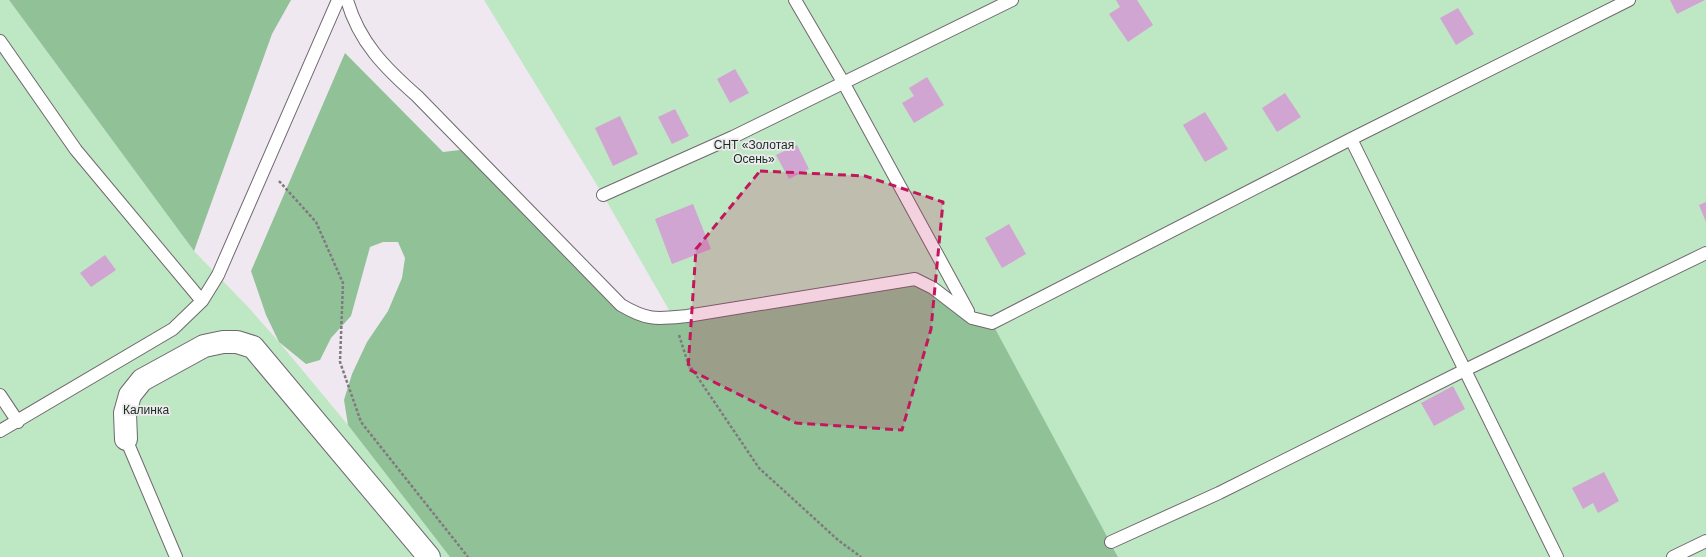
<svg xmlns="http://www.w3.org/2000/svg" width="1706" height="557" font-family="Arial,sans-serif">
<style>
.green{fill:#bee7c3}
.forest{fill:#91c197}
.building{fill:#d1a5d2}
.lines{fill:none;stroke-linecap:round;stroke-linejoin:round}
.lane-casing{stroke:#6f686f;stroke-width:14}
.street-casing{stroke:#6f686f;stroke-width:24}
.path{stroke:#807a80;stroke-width:2.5;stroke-dasharray:3 2;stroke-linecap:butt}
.lane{stroke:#fff;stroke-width:12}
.street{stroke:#fff;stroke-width:22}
.marked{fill:#c2185b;fill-opacity:0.2;stroke:#c2185b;stroke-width:3;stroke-dasharray:8 5;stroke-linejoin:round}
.labels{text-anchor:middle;stroke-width:3.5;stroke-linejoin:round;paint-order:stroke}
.park-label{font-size:12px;fill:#0f3317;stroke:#f0e8f0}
</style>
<rect width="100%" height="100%" fill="#f0e8f0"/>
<path class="green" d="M0,0H9L194,251L249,308L279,342L348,425L450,557H0Z
M484,0H1706V557H1118L1111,542L673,317L603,195Z"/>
<path class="forest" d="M9,0H291L272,34L194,251Z
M345,53L443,152L468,149L612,294L659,319L915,279L992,323L1118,557H450L348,425L344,400L352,374L367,342L388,311L402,278L405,258L398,242H383L370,247L351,316L331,338L320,360L306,364L279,342L266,315L251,271Z"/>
<path class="building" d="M1116,0H1137L1153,25L1128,42L1109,14L1120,7Z
M1670,0H1705L1677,14Z
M1458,8L1474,34L1456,45L1440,18Z
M735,69L749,93L730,103L717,79Z
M927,77L944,105L914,123L902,103L914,96L909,88Z
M1285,93L1301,117L1277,132L1262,108Z
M675,109L689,136L672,144L658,117Z
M1205,112L1228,149L1205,162L1183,125Z
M620,116L638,154L613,166L595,128Z
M797,145L809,169L789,179L776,155Z
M1706,202V222L1699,205Z
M693,204L711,249L672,264L655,219Z
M1009,224L1026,254L1002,268L985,238Z
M105,255L116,270L91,287L80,273Z
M1453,386L1465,409L1434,426L1421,403Z
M1604,472L1619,501L1598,513L1593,503L1583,509L1572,488Z"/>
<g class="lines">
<defs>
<path id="lane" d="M347,0C359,42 385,68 417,96L621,305C648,321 657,319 687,316L915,279L933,288L972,318L992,323L1351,139L1629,0
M795,0L843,82L968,311
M0,41L76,150L202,301
M1351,139L1557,557
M603,195L733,137L1012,0
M0,395L18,422
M0,431L173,329L202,301L218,275L338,0
M126,439L176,557
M1111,542L1219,493L1465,370L1706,253
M1673,557L1706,541"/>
<path id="street" d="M126,439L125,413L130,395L142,380L204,346L223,342H237L253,347L429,557"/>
</defs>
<use href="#lane" class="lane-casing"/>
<use href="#street" class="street-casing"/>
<path class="path" d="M279,181L316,222L343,283L340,362L361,422L468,557
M679,335L688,363L759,468L838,540L861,557"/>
<use href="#lane" class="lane"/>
<use href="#street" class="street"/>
</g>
<path class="marked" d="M760,171L865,176L943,202L931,329L902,430L796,423L688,369L696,249Z"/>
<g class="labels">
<g class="park-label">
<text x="754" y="149">СНТ «Золотая<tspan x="754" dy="14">Осень»</tspan></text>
<text x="146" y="414">Калинка</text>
</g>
</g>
</svg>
